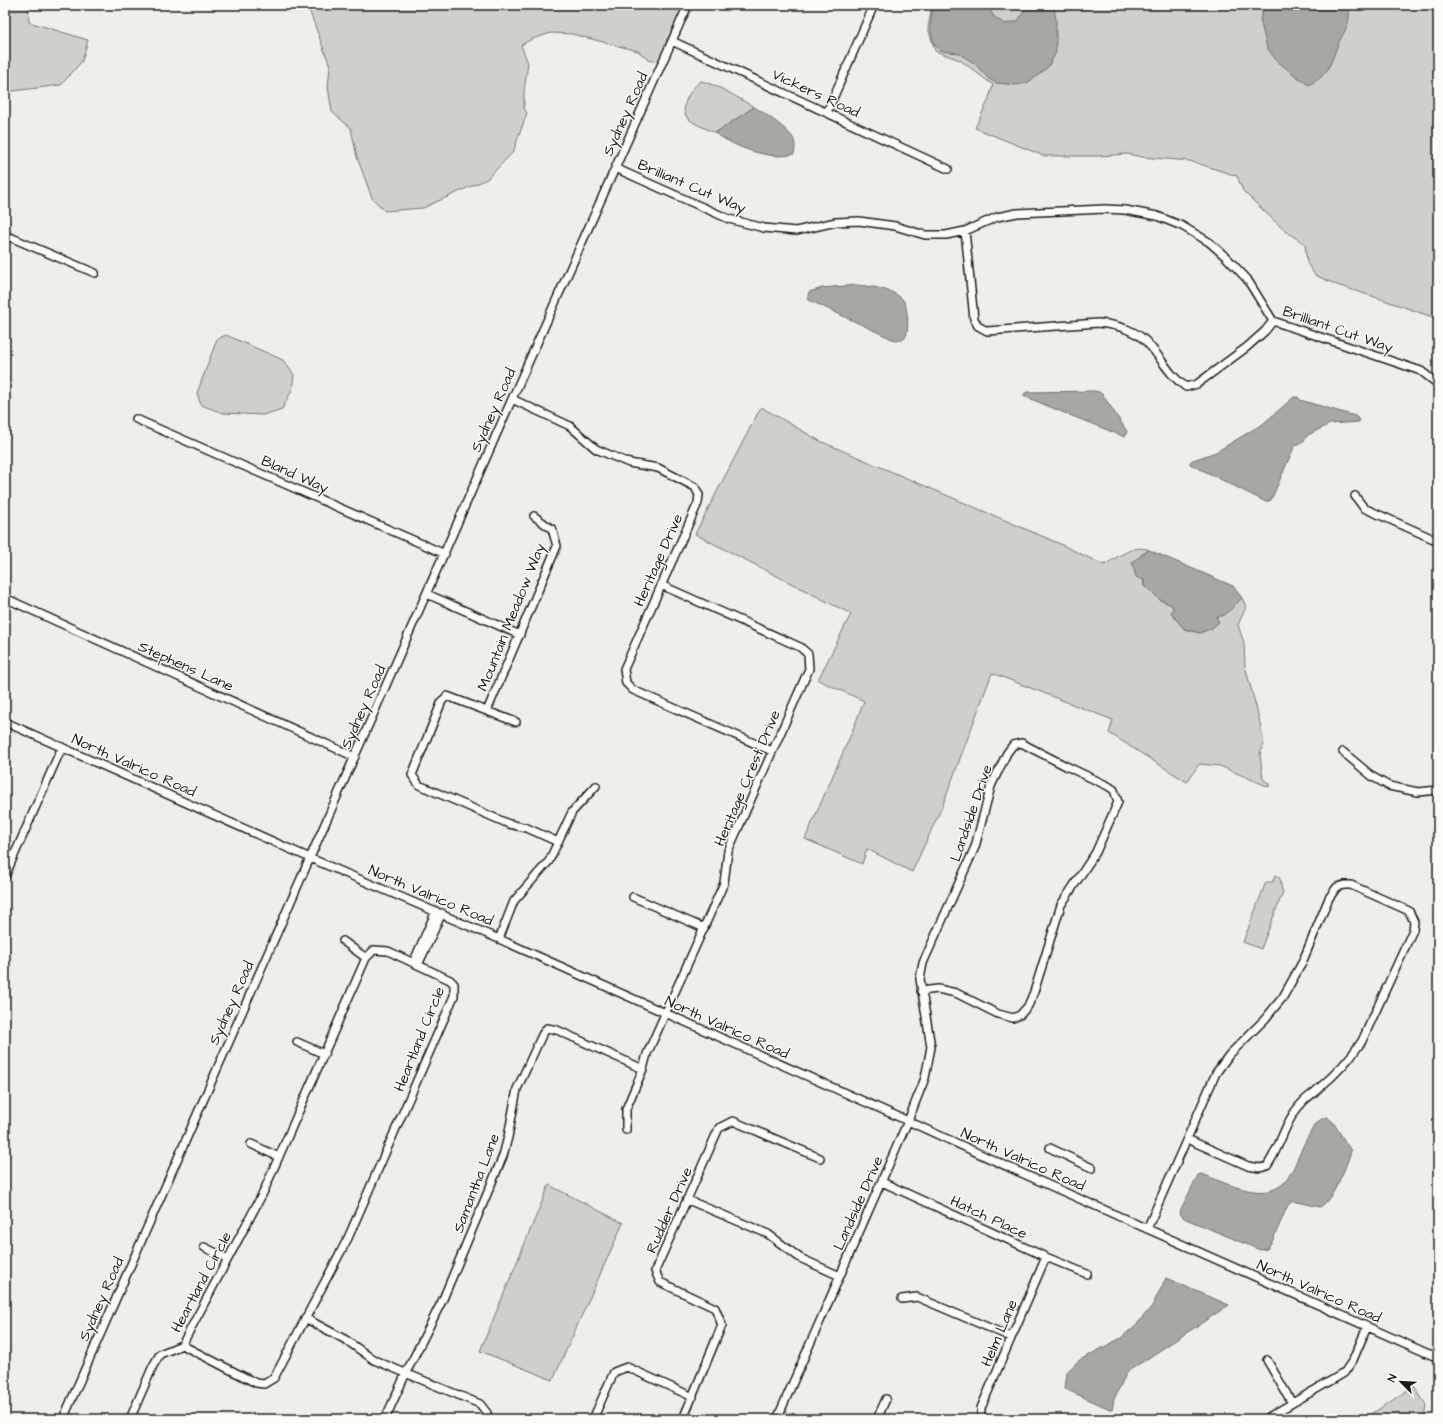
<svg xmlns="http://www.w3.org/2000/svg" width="1443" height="1424" font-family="'Architects Daughter',sans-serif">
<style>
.green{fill:#d0cfcc;stroke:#767674}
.water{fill:#a8a7a3;stroke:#706f6d}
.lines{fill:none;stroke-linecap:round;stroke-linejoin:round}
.minor-casing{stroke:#1c1c1c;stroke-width:10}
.minor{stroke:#fdfcf7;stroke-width:7}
.labels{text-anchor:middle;stroke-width:3;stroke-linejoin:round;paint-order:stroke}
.street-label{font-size:15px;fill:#1c1c1c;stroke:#fdfcf7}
</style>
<rect width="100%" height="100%" fill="#f0eeea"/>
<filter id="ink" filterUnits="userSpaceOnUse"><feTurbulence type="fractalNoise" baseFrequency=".025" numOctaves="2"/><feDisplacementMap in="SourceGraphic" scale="8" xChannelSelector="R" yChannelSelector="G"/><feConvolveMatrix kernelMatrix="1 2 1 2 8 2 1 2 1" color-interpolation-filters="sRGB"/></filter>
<g filter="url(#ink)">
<path class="green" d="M5,5H28L29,22L88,40L82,61L61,85L5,92Z
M306,5H684L671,34L666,40L668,41L658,62L649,60L638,51L572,34L551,33L532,39L521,45L528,63L524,91V108L527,113L513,152L487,179L423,208L385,211L372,198L357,157L351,128L332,112L328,87L330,66L308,7Z
M932,5H1438V319L1378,298L1337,285L1315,275L1307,263L1305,244L1285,231L1243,191L1237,176L1190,161L1142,157L1127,154L1099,156H1044L975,128L988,101L993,85L960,60L935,51L928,28Z
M701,81C720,86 736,97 754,107L715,133C708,129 696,125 690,120C676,110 691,88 701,81Z
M226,335L283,360L294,375L292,390L282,409L263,415L223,413L201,405L197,393L217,339Z
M761,407L820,441L1058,543L1104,565C1117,558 1134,543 1149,550L1141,555L1144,586L1152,592L1160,600L1172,605L1173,609L1172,613L1184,629L1200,633L1212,628L1218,622L1215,617L1232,608L1242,598L1246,607L1238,625L1244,643L1245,666L1259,718L1264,744L1260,754L1263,779L1269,784V787L1220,766L1199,764L1187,782L1109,733L1113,720L992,673L942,807L912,872L867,849L862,864L805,839L852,732L864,701L818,680L851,614L695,534Z
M1275,875L1279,877C1282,882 1280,887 1283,892L1261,949L1243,942L1266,882H1273Z
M549,1185L623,1223L553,1380L480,1351Z
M1414,1386L1426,1405L1424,1419H1364Z"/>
<path class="water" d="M933,5H987L994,17L1005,24L1018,21L1028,5H1052L1054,7L1056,20V52L1048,67L1036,77L1027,83L1016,85L996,83L989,79L974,63L958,53L942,51L939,50L934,44L930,27Z
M1265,5H1351C1348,11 1350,17 1348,23C1347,29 1342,35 1340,40C1330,61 1332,73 1309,85L1301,80L1277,61L1267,48L1260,19Z
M754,107C762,111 789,130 793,138C796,144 795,148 794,154C769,161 735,147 715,133Z
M856,285C869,286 894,289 903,300C908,306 910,334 904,339C900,342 896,340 892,339L809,300L808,295L809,292L822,288Z
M1095,391L1099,392L1103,395L1126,430L1127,432L1125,437L1067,414L1024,396V394L1027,392Z
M1294,397H1298L1300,400L1355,416L1360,420L1359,422L1330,424L1308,435L1302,443L1295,445L1271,500L1266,502L1190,464V462L1193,460L1216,452L1264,423Z
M1149,550L1233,586L1242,598L1225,615L1216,617L1219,622L1212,628L1200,633L1184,629L1171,613L1173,609L1172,605L1160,600L1152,592L1144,586V580L1136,577L1132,562Z
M1327,1117L1333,1122L1351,1151C1347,1165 1333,1200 1320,1207L1293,1201L1288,1205L1271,1244L1267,1249L1260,1250L1186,1219L1180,1215L1179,1213L1198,1175L1202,1174C1226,1183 1269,1206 1288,1178C1297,1164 1301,1147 1310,1133C1314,1126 1318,1119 1327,1117Z
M1166,1278L1229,1305L1127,1372L1114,1399L1112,1410L1065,1389L1067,1372L1078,1361L1121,1338L1138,1323L1152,1306Z"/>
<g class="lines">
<defs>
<path id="minor" d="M672,41L948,169
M827,112L874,5
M615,168L729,219L764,228L796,231L836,222L859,221L895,226L925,235H946L965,231L997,217L1017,213L1105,209L1125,210L1157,216L1182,226L1209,242L1226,257L1247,279L1273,321L1421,371L1438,384
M965,231L974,319L978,326L987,331L1098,323C1118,325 1138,330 1151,347C1163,361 1170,376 1186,387L1197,384L1247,347L1265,331L1273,321
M5,235L95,273
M512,399L570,426L596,449L629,463L658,468L695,487L699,495L698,503L624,669L626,683L633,690L772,751
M136,419L445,554
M1355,496L1364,508L1438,541
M427,594L520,635
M5,598L355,757
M487,711L557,546L552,529L534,516
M5,722L310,858L499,939L908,1121L1026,1175L1438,1358
M516,722L447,696L442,701L412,775L419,785L509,824L527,828L558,842
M1343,752L1373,777L1389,786L1418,792L1438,790
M5,876L62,747
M633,897L704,928
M499,939L514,901L549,861L572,812L596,786
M343,941L366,958
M374,950L388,951L450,980L454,984V996L348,1238L274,1378L264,1384L256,1383L182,1345L263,1193L366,958Z
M413,963L436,911
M418,965L442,913
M297,1042L324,1054
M626,1130V1109L643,1069L647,1054L724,883L728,851L809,669L808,654L800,647L661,585
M251,1144L279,1157
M1050,1148L1092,1168
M882,1182L1046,1257L1087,1274
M688,1200L768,1234L800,1258L840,1276
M1147,1229L1216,1073L1229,1055L1265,1019L1283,997L1302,963L1329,898L1337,887L1344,885H1351L1409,911L1414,922L1413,930L1362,1041C1350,1059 1335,1075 1318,1089C1313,1094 1306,1098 1302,1103C1285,1120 1281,1146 1267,1166L1260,1168L1248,1166L1187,1139
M204,1247L228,1259
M902,1299L917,1297L1011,1337
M305,1318L346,1340L374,1360L480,1404L487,1413V1419
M1267,1360L1292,1403
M63,1419L512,399L688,5
M130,1419L153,1366L160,1354L182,1345
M385,1419L406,1373L443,1299L503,1156L508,1137L517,1089L542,1035L547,1028L557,1030L643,1069
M593,1419L614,1372L627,1367L693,1397
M683,1419L722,1325L715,1308L660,1282L655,1271L719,1128L733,1121L820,1158
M777,1419L908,1121L925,1078L931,1047L920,979L923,963L975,847L991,786L1007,753L1013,745L1022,743L1027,746L1066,766L1108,786L1114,790L1118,802L1096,852L1061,905L1034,992L1028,1006L1020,1015L1013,1018L998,1014L956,993L938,989L921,991
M877,1419L886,1399
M984,1419L981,1417V1408L1046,1257
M1265,1419L1344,1373L1353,1360L1367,1327"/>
</defs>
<use href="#minor" class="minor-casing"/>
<use href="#minor" class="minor"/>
</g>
</g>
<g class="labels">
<g class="street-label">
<text transform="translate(816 93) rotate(25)" y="5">Vickers Road</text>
<text transform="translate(625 114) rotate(-66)" y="5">Sydney Road</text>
<text transform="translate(692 186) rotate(23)" y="5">Brilliant Cut Way</text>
<text transform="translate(1338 329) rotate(19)" y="5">Brilliant Cut Way</text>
<text transform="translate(493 410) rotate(-66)" y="5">Sydney Road</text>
<text transform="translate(295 474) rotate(24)" y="5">Bland Way</text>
<text transform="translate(658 560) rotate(-66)" y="5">Heritage Drive</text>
<text transform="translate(511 617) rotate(-68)" y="5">Mountain Meadow Way</text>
<text transform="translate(186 666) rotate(24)" y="5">Stephens Lane</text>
<text transform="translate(363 707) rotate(-66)" y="5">Sydney Road</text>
<text transform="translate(134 765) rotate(24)" y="5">North Valrico Road</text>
<text transform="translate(747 778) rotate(-67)" y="5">Heritage Crest Drive</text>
<text transform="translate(971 813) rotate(-71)" y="5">Landside Drive</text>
<text transform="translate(431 895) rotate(23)" y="5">North Valrico Road</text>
<text transform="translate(231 1003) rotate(-66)" y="5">Sydney Road</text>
<text transform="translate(727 1027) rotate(24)" y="5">North Valrico Road</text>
<text transform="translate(419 1039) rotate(-68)" y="5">Heartland Circle</text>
<text transform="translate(1023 1159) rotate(24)" y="5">North Valrico Road</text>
<text transform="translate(476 1183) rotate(-69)" y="5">Samantha Lane</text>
<text transform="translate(858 1203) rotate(-66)" y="5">Landside Drive</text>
<text transform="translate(669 1210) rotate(-66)" y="5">Rudder Drive</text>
<text transform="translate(989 1217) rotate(25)" y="5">Hatch Place</text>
<text transform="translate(201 1282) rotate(-62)" y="5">Heartland Circle</text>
<text transform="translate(1319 1291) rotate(24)" y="5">North Valrico Road</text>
<text transform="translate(101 1299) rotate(-66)" y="5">Sydney Road</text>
<text transform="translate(999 1333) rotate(-67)" y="5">Helm Lane</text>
</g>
</g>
<rect width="1443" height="1424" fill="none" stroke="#fdfcf7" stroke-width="20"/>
<rect x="10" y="10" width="1423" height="1404" fill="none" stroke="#1c1c1c" stroke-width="1.5" filter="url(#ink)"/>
<g transform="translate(1401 1382) rotate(294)" stroke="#fdfcf7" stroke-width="3" paint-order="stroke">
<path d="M0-3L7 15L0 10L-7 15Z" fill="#1c1c1c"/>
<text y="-6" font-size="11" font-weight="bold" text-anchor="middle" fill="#1c1c1c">N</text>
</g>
</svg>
